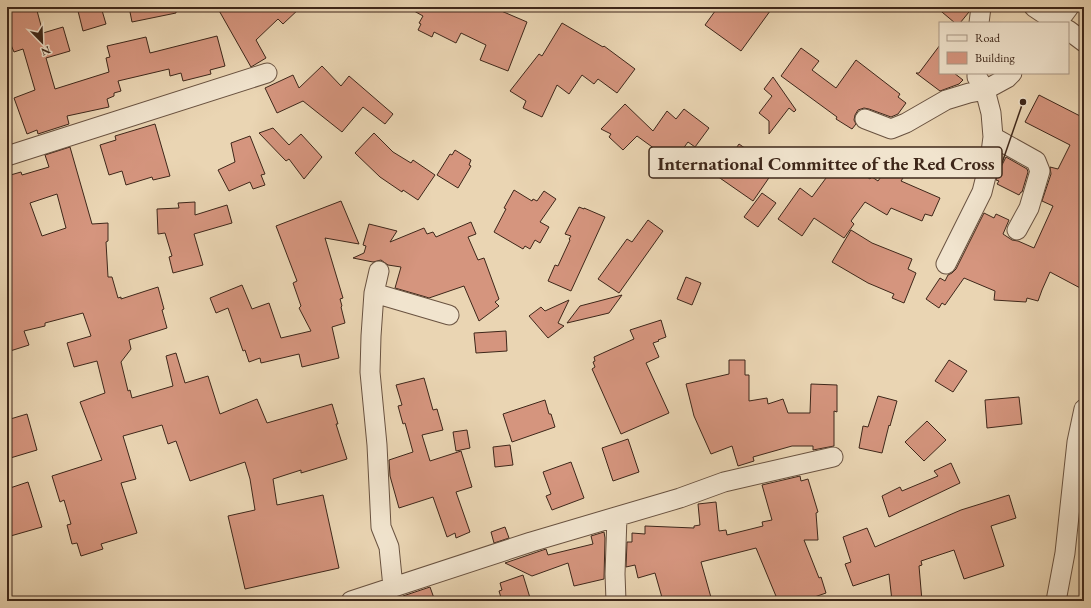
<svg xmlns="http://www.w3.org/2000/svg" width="1091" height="608" font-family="'EB Garamond',serif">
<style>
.building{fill:#d5957e;stroke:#3e271a;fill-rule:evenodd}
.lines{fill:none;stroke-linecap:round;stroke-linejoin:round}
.minor-casing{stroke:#695240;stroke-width:21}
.minor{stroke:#f1e4ce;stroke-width:19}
.leader{fill:none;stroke:#3e271a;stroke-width:1.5}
.callout-dot{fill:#3e271a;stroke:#f1e4ce;stroke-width:1.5}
.callout{fill:#f1e4ce;stroke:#3e271a;stroke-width:1.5}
.callout-label{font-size:19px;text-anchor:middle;font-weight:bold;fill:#3e271a}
</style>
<rect width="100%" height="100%" fill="#ead5b3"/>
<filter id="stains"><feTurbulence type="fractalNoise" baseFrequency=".005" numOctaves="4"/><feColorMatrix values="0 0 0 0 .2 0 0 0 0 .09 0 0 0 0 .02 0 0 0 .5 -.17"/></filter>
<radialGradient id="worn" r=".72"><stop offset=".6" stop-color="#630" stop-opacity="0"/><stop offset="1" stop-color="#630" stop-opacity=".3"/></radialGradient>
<path class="building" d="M7,7H36L43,33L63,27L70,51L46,58L55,89L109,72L106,58L110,57L107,46L146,37L150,53L217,36L225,66L210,70L211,74L183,81L181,73L170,76L169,69L118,81L121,91L114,93V96L107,99L109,107L67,116L69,124L38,134L37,130L27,134L14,98L35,90L23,49L14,52L11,45L7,47Z
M77,7H101L106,24L83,31Z
M129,7H176V13L132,22Z
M217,7H301L283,24L278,19L256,40L266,58L251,67Z
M407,7H492L527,22L508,71L480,60L486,45L461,33L456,43L434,32L432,37L418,30L421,24L419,23L423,16Z
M718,7H773L741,51L705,25Z
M936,7H970L969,12L960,23H955Z
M562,23L603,47L604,46L635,69L617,93L598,79L594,84L582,75L569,94L557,85L542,117L523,108L526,101L510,91L539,54L542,56Z
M940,45V73H954L963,80L959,84L940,91L916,73H919Z
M801,48L819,61L812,70L836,88L856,60L900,94L898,97L906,103L898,114L891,117L869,109L864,108L858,110L855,115L854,120L856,124L852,129L836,119L837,117L781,76Z
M322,66L341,86L349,76L393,114L385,124L363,107L342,132L303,101L277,113L265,88L293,75L299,88Z
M773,77L796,110L794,112L789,108L769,134V121L759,113L772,96L764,89Z
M1039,95L1084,118V290L1050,272L1042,290L1038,301L1027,298L1026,302L994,300L995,291L964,278L945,305L942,303L939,308L926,299L940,278L945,281L948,275L952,273L956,269L984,213L994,218L996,214L1009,220L1003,234L1012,240L1018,241L1034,248L1053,206L1042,201L1051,174L1050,167L1058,169L1070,145L1025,122Z
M625,104L653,131L667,111L676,119L684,109L709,128L695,147L688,142L673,162L637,136L623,150L609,137L611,134L601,129Z
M155,124L170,176L153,180L152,177L126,185L122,171L109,175L100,145L116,140L115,136Z
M273,128L289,145L301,134L322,157L304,179L289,159L286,161L259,133Z
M374,133L393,152L411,163L413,160L435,175L418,200L403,190L402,192L380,177L355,153Z
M250,136L265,174L261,175L265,185L253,189L250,182L229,191L218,170L235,162L231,143Z
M739,144L775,169L753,201L717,176Z
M70,147L92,224L108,223V241L106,242L108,277H112L118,298L121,297V299L158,287L164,309L162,310L167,328L129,340L131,349L121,362L128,391L130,390L132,398L173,386L166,356L176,353L185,383L208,376L220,414L257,399L267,423L332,404L338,424H336L347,459L301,473V470L273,479L277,505L323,495L339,568L245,589L228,516L255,510L250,479L245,462L190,481L176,441L168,444L162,425L123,436L136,479L121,483L137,533L101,544L103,549L81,556L77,543L72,544L67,525L71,524L64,500L60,502L52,476L102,460L80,402L105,393L97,361L74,367L67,343L91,336L83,313L45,323V326L24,331L29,345L7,352V176L21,172L22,175L49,167L45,155ZM57,194L66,228L42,236L30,203Z
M455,150L471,160L469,165L471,166L458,188L437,175L450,154L452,155Z
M896,156L911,166L901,181L940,198L932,216L925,214L922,221L891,208L887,215L865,202L851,221L854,224L844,238L814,218L802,236L778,219L800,188L812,197L840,159L870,179L872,177L878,181Z
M1006,157L1027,169L1028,172L1022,192H1021L1019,195L997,184L999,181L996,180L999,171Z
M514,190L532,201L533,199L537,201L544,191L556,199L540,222L549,227L540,243L535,240L530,249L525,246L523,249L494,232L506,209L504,208Z
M762,193L776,203L758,227L744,217Z
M341,201L359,244L325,238L343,298L340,299L342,306L341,307L345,323L332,327L339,358L302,367L299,354L261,363L260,358L249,362L245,350L243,351L228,308L216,313L210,298L242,285L252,309L269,303L281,338L311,331L299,308L301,306L293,283L297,281L276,226Z
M195,202V215L227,205L232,223L194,234L203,265L173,273L169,257L172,256L165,233L158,234L157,209L179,208L178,203Z
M579,207L584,209V208L605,217L571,291L548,281L555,265L558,266L570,240L569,239L571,236L565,234Z
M648,220L663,231L619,293L598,279L627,239L632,242Z
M471,222L476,234L468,237L478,260L484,258L499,299L495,302L499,306L479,321L464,286L429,298L426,297L395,288L401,267L388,265L381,260L373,262L353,258L364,253L366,246L363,245L369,224L397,231L390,242L424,228L427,234L433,232L436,237Z
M851,230L872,243L912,259L908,269L916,273L904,303L892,298L894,294L868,283L832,262Z
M686,277L701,283L692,305L677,299Z
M622,295L609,313L567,323L580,306Z
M569,300L558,323L564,326L548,338L529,316L541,307L545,311Z
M661,320L666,337L658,340L659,341L653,343L659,357L646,363L669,413L621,434L592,369L595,367L593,362L595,361L594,357L634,339L630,330Z
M506,331L507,351L476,353L474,333Z
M729,360H745V375H749V401L767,398L768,404L783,399L788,413H810L811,384L837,385V412L834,411V446L813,450V446H792L753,457L754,461L738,466L732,446L711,454L694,416L686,384L729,374Z
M949,360L967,371L953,392L935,381Z
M424,378L433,410L437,409L443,430L422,435L430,461L461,451L472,487L456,492L470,532L456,538L455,533L447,537L433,497L399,508L390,476L389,460L413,452L405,423L403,424L398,406L402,405L396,385Z
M878,396L897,401L890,426L889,425L882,453L859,448L863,426L868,427Z
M1019,397L1022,424L987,428L985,400Z
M545,400L549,414H551L555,427L512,442L503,414Z
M27,414L37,450L7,459V420Z
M927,421L946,440L924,461L905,442Z
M467,430L470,448L456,451L453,432Z
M628,439L639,472L613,481L602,448Z
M510,445L513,465L495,467L493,447Z
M571,462L584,498L552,510L546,496L551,494L543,472Z
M951,463L960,483L889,517L882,496L900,487L902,491L938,476L934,471Z
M800,476L801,481L808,479L818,512L816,513L818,540H804L819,578L821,577L826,593L803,601H778L756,548L701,562L712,601H663L655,573L638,578L635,565L626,567L627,542H632V533L645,534V526L694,528V526L700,525L698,504L716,502L719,531L726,530L727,535L763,526L762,522L772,520L762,485Z
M28,482L42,527L7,537V489Z
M1009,495L1016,518L991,526L1004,566L964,579L954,550L921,561L922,565L919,566L922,601H892L889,574L853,586L845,564L851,562L843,537L867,528L875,547L961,510Z
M505,527L509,538L494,543L491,532Z
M604,532L605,538L604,579L574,586L568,563L532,576L505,563L546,549L548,555L593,544L591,536Z
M523,575L531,601H502L499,591L502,590L500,583Z
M430,587L435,601H405L403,596Z"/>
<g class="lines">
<defs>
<path id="minor" d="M1034,7L1058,23
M979,23L981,7
M1057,23L1069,7
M1068,30L1084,42
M865,119L891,129L906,123L946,100L969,93L985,90L1007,78L1012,73
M993,137L1036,161L1040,171L1029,208L1017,230
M7,156L267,73
M946,264L982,192L990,160L993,137L991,113L985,90L977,77V73
M379,271L374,293L371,336L370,372L377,445L381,527L389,547L393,587
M374,293L449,315
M351,601L531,542L680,498L724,482L833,457
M616,601L615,574L617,517
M1056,601L1065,553L1077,442L1084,409"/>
</defs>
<use href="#minor" class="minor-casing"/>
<use href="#minor" class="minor"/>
</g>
<path class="leader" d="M1023 102L1002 163"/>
<circle class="callout-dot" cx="1023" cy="102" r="4"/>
<rect class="callout" x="649" y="147" width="353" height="31" rx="4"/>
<g class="callout-label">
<text x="826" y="170">International Committee of the Red Cross</text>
</g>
<rect width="1091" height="608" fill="none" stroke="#ead5b3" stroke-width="24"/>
<rect x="8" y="8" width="1075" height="592" fill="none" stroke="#3e271a" stroke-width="2"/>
<rect x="12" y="12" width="1067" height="584" fill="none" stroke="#3e271a"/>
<rect x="939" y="22" width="130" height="52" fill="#f1e4ce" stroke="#a99886"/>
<rect x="947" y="35" width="20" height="6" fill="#f1e4ce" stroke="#a99886"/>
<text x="975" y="42" font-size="12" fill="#3e271a">Road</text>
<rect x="947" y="52" width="20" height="12" fill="#d5957e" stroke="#a99886"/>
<text x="975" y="62" font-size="12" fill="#3e271a">Building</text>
<g transform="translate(42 42) rotate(157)" stroke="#f1e4ce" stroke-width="3" paint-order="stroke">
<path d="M0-3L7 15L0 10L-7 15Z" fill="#3e271a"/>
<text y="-6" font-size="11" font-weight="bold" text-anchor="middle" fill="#3e271a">N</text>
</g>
<rect width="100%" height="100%" filter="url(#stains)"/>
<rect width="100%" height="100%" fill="url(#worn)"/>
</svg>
